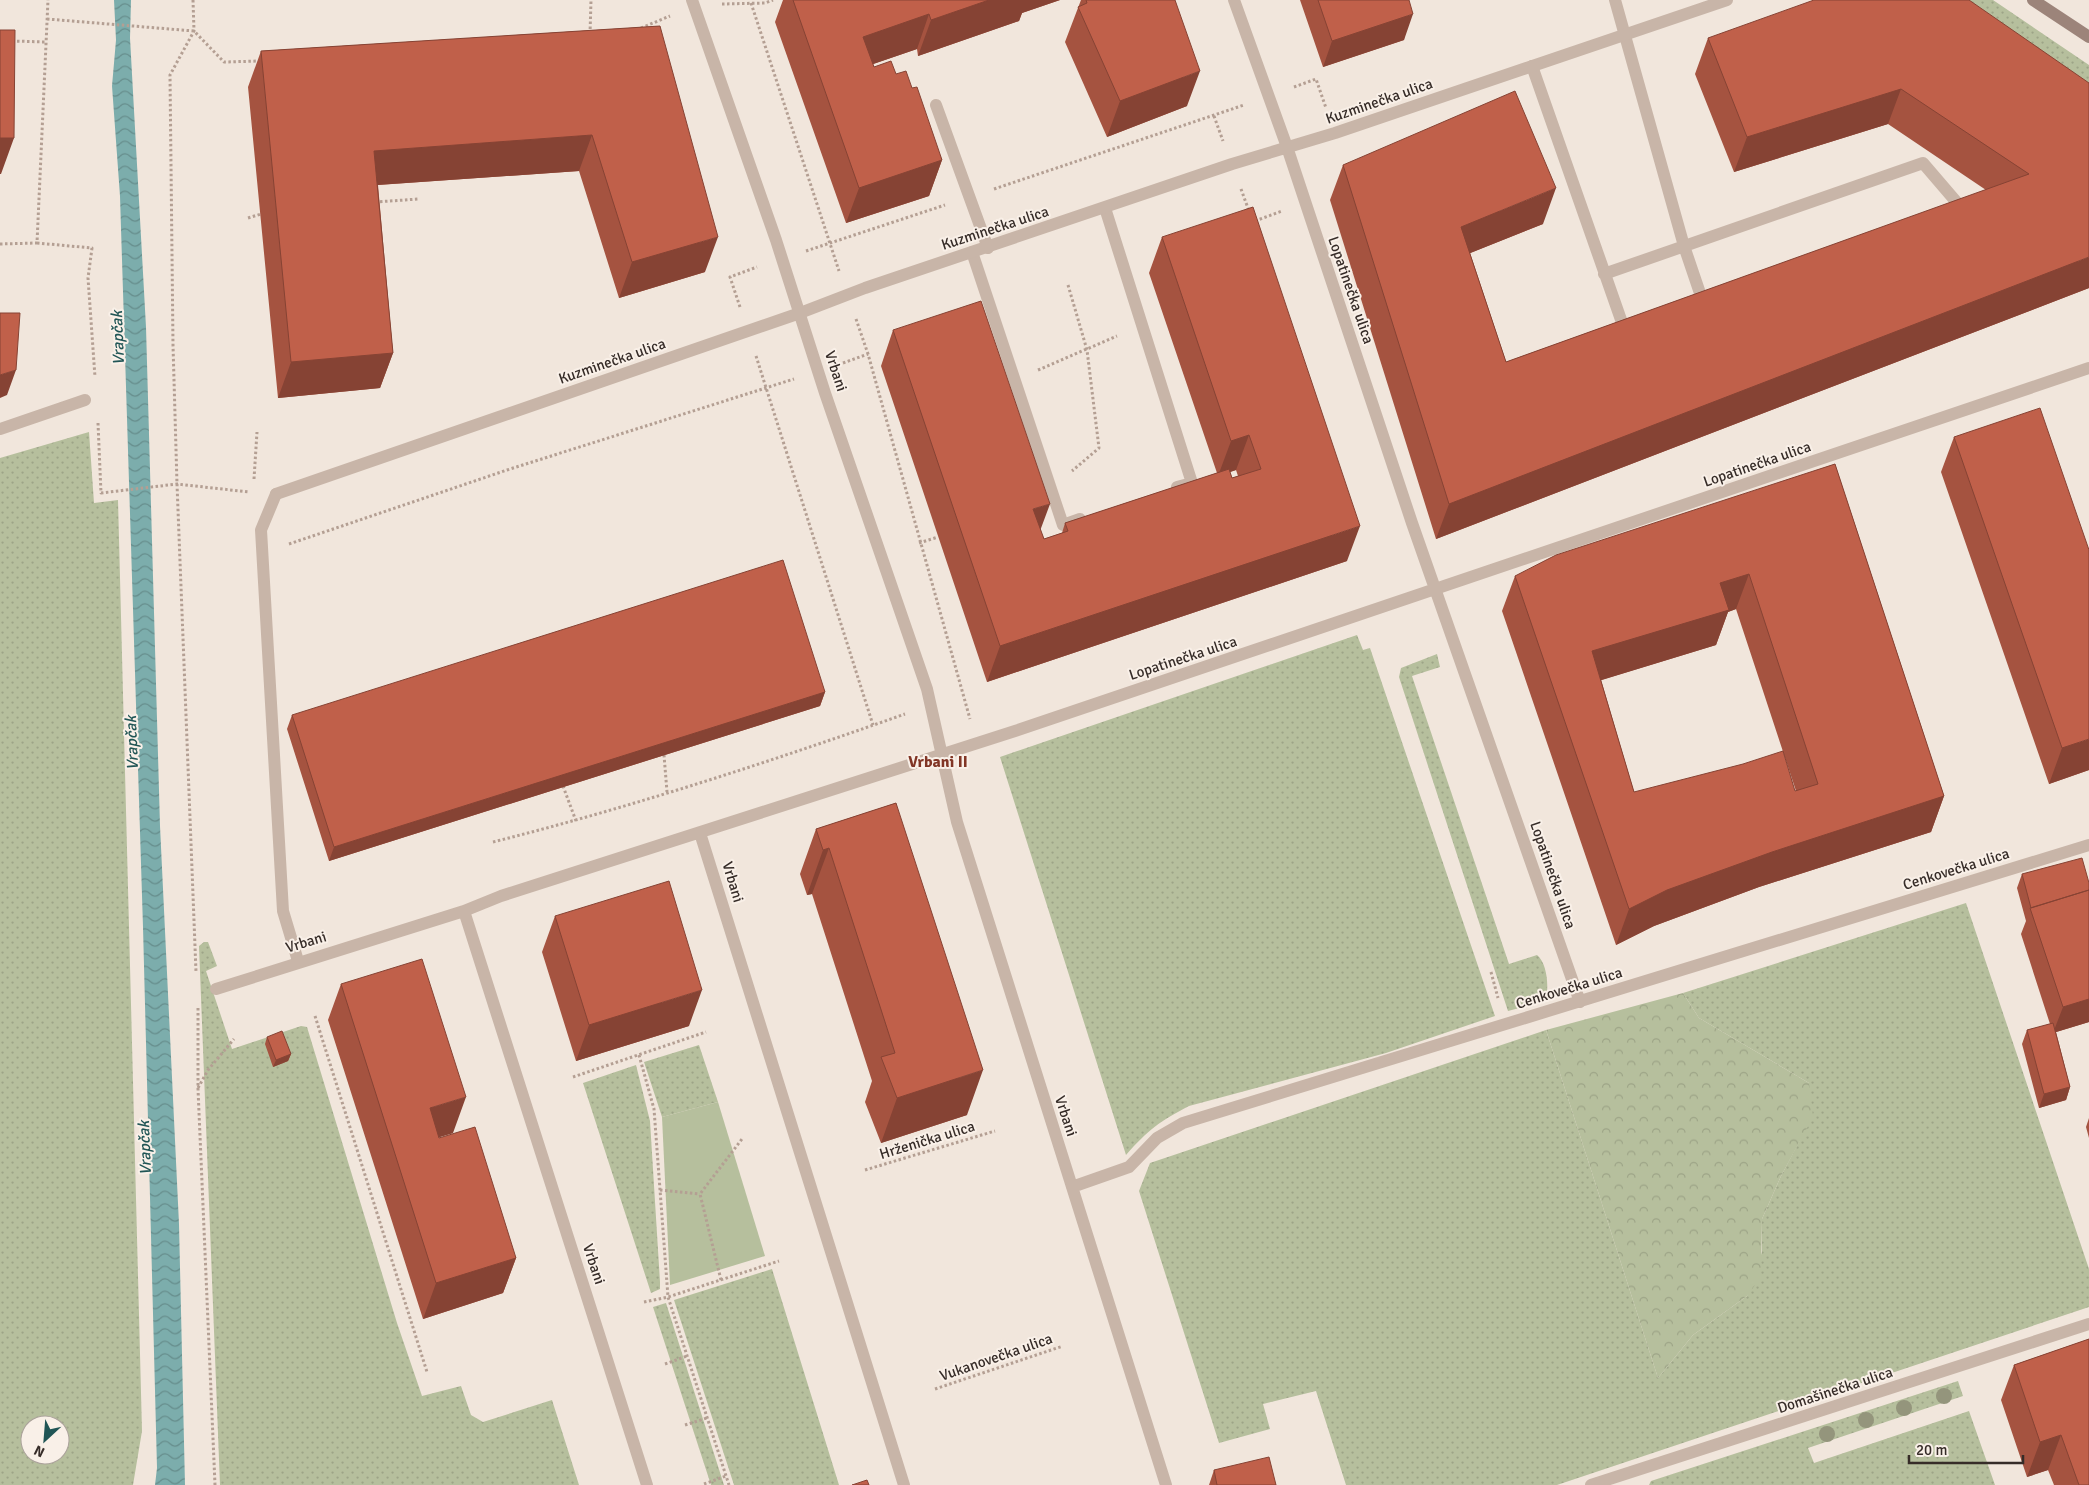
<svg xmlns="http://www.w3.org/2000/svg" width="2089" height="1485" font-family="Signika,sans-serif">
<style>
.grass{fill:url(#grass-dots);fill-rule:evenodd}
.forest{fill:url(#forest-crowns)}
.park{fill:#b6bf9d}
.water{fill:url(#water-waves)}
.lines{fill:none;stroke-linecap:round;stroke-linejoin:round}
.path{stroke:#b49f93;stroke-width:3;stroke-dasharray:2.5 2.5;stroke-linecap:butt}
.lane{stroke:#c8b5a8;stroke-width:12}
.street{stroke:#c8b5a8;stroke-width:12}
.secondary{stroke:#9c847a;stroke-width:12}
.tree{fill:#94957c}
.wall{fill:#a55340;fill-rule:evenodd}
.shaded-wall{fill:#864334}
.building{fill:#c0604a;stroke:#864334;fill-rule:evenodd}
.labels{text-anchor:middle;stroke-width:4;stroke-linejoin:round;paint-order:stroke}
.street-label{font-size:15px;fill:#362c28;stroke:#f9f0e8}
.water-label{font-size:16px;font-style:italic;fill:#205555;stroke:#f9f0e8}
.neighbourhood-label{font-size:16px;font-weight:bold;fill:#813525;stroke:#f9f0e8}
</style>
<defs>
<pattern id="grass-dots" width="8" height="8" patternUnits="userSpaceOnUse" patternTransform="scale(1.25)"><rect width="8" height="8" fill="#b6bf9d"/><path d="M2 2h.1M6 6h.1" fill="none" stroke="#9da487" stroke-width="1.8" stroke-linecap="round"/></pattern>
<pattern id="forest-crowns" width="20" height="18" patternUnits="userSpaceOnUse" patternTransform="scale(1.25)"><rect width="20" height="18" fill="#b6bf9d"/><path d="M2 6a3 3 0 1 1 6 0M12 15a3 3 0 1 1 6 0" fill="none" stroke="#9da487"/></pattern>
<pattern id="water-waves" width="16" height="10" patternUnits="userSpaceOnUse" patternTransform="scale(1.25)"><rect width="16" height="10" fill="#7cadac"/><path d="M0 5q4-4 8 0t8 0" fill="none" stroke="#668d8c"/></pattern>
</defs>
<rect width="100%" height="100%" fill="#f1e6dc"/>
<path class="grass" d="M1961,0H1993L2089,65V89Z
M89,432L94,503L118,500L142,1431L133,1485H0V458ZM30,1425H60V1455H30Z
M1357,635L1363,650L1370,648L1495,1016L1386,1053L1189,1106C1160,1121 1148,1130 1126,1155L1000,757Z
M1437,654L1440,667L1412,676L1509,964L1537,955C1547,963 1549,986 1546,998L1535,1004L1508,1011L1399,677L1401,668Z
M1966,903L2089,1269V1307L1557,1485H1346L1316,1391L1263,1404L1270,1429L1219,1443L1139,1191L1150,1163L1546,1030L1658,1378L1693,1335L1747,1296L1762,1252V1219L1781,1176L1800,1140L1809,1083L1699,1018L1683,993Z
M204,942H208L217,966L206,971L232,1049L301,1026L307,1027L397,1323L422,1396L461,1386L471,1415L483,1422L552,1400L579,1485H220L199,946Z
M699,1045L718,1102L662,1117L644,1062Z
M636,1065L650,1121L660,1282V1289L651,1293L583,1083Z
M772,1269L839,1485H734L674,1300Z
M666,1303L724,1485H711L653,1307Z
M1958,1381L1963,1396L1808,1448L1814,1463L1969,1411L1995,1485H1649L1651,1481Z"/>
<path class="forest" d="M1683,993L1699,1018L1809,1083L1813,1117L1781,1176L1762,1219L1761,1277L1747,1296L1693,1335L1658,1378L1546,1030Z"/>
<path class="park" d="M718,1102L765,1256L670,1285L662,1117Z"/>
<path class="water" d="M114,0H131L130,38L146,327L160,826L179,1224L185,1485H155L157,1468L143,927L120,196L112,86L116,40Z"/>
<g class="lines">
<path class="path" d="M193,0L194,31L170,75L173,345L177,484L196,972
M751,3L839,271
M722,4L765,3L773,0
M47,19L194,31L224,62L260,61
M641,28L670,16
M590,34L591,0
M12,41L46,42
M1294,87L1316,79L1326,108
M1214,116L1223,141
M994,189L1244,105
M1241,189L1249,211
M375,202L419,199
M248,218L261,214
M1255,221L1282,211
M37,243L92,248L88,278L95,377
M0,244L37,243L48,0
M806,251L945,205
M1068,285L1087,350L1099,448L1072,471
M740,307L730,277L757,267
M856,319L868,354L970,719
M756,356L873,725
M843,363L868,354
M1038,370L1117,336
M98,423L101,493L177,484L249,492
M254,479L257,432
M919,543L938,537
M289,544L507,470L794,379
M664,755L667,792
M563,786L576,821
M493,842C632,807 769,762 905,714
M1491,972L1498,998
M198,1008V1089L215,1485
M315,1016L427,1372
M639,1055L654,1109L668,1297L729,1485
M573,1077L706,1032
M198,1088L208,1070L234,1039
M865,1170L995,1131
M660,1190L700,1194
M721,1280L700,1194L742,1139
M644,1302L668,1297L779,1261
M665,1364L687,1356
M935,1389L1063,1346
M685,1425L707,1418
M704,1484L726,1476"/>
<path class="lane" d="M1615,0L1684,246L1704,305
M1532,66L1626,334
M936,105L988,248
M1105,208L1192,483L1177,487
M972,252L1063,525L1080,519
M1604,274L1923,163L1965,212L1962,213
M0,429L85,400
M276,494L261,530L283,911L298,961"/>
<path class="street" d="M692,0L776,240L825,393L927,689L957,822L1166,1485
M1234,0L1287,147L1412,523L1580,1002
M276,494L800,313L865,288L1232,164L1335,133L1727,0
M700,833L904,1485
M464,911L647,1485
M216,989L464,911L501,896L1015,731L2089,368
M1072,1187L1129,1167L1157,1138L1183,1123L2089,845
M1591,1485L2089,1324"/>
<path class="secondary" d="M2033,0L2089,37"/>
</g>
<g class="tree">
<circle cx="1944" cy="1396" r="8"/>
<circle cx="1904" cy="1408" r="8"/>
<circle cx="1866" cy="1420" r="8"/>
<circle cx="1827" cy="1434" r="8"/>
</g>
<path class="wall" d="M783,0H1060L1022,13L1019,21L918,56L917,49L873,64L874,67L896,74L912,88L942,160L929,196L846,223L775,22Z
M1081,0H1175L1187,106L1107,137L1065,42Z
M1300,0H1409L1404,40L1323,67Z
M1969,0L2089,288L1436,539L1330,200L1343,165L1543,224L1470,253L1506,362L1986,190L1888,124L1734,172L1695,74L1708,38Z
M660,26L705,272L619,298L579,171L378,185L393,353L380,388L278,398L248,87L261,51Z
M1162,237L1347,561L987,682L881,366L893,330L1040,529L1044,539L1062,533L1065,523L1217,473L1149,273ZM1236,470L1238,476L1232,478L1230,472Z
M1954,437L2089,770L2049,784L1941,472Z
M1835,464L1944,796L1931,832L1759,887L1654,926L1616,945L1502,611L1515,576ZM1736,609L1796,791L1634,792L1601,680L1716,645L1728,612Z
M825,692L820,706L329,861L287,729L292,715Z
M896,803L967,1115L881,1143L865,1102L872,1081L812,894L807,895L800,874L816,829Z
M2022,874L2089,883V1022L2056,1032L2070,1087L2066,1100L2039,1108L2022,1044L2027,1030L2050,1024L2021,934L2026,921L2017,888Z
M555,916L689,1026L576,1061L542,952Z
M341,984L453,1133L439,1137L516,1258L503,1293L423,1319L328,1020Z
M267,1037L291,1054L288,1061L273,1067L265,1044Z
M2089,1118V1138L2086,1127Z
M2089,1339V1485H2054L2048,1470L2027,1477L2001,1400L2014,1365Z
M1214,1470L1276,1485H1209Z"/>
<path class="shaded-wall" d="M989,0H1060L1022,13L1019,21L918,56L931,20Z
M929,14L917,49L850,72L863,37Z
M1413,14L1404,40L1323,67L1332,41Z
M1200,71L1187,106L1107,137L1120,101Z
M1901,89L1888,124L1734,172L1747,137Z
M592,135L579,171L362,186L374,151Z
M0,138H14L1,174H0Z
M942,160L929,196L846,223L859,188Z
M1556,188L1543,224L1448,262L1461,227Z
M718,237L705,272L619,298L632,262Z
M2089,257V288L1436,539L1449,504Z
M393,353L380,388L278,398L291,362Z
M16,370L7,395L0,398V375Z
M1249,435L1236,470L1218,476L1231,441Z
M1050,504L1037,539L1033,509Z
M1360,526L1347,561L987,682L1000,646Z
M1749,574L1736,609L1728,612L1716,645L1579,687L1592,651L1720,583Z
M825,692L820,706L329,861L334,847Z
M2089,739V770L2049,784L2062,748Z
M1944,796L1931,832L1759,887L1654,926L1616,945L1629,909L1667,890L1772,852Z
M829,848L812,894L807,895L823,850Z
M702,990L689,1026L576,1061L589,1025Z
M2089,999V1022L2053,1033L2063,1007Z
M291,1054L288,1061L273,1067L276,1060Z
M983,1070L967,1115L881,1143L897,1098Z
M2070,1087L2066,1100L2039,1108L2044,1094Z
M466,1097L453,1133L417,1144L430,1108Z
M516,1258L503,1293L423,1319L436,1283Z
M2061,1435L2048,1470L2027,1477L2040,1442Z"/>
<path class="building" d="M793,0H989L931,20L929,14L863,37L874,67L891,61L896,74L906,71L912,88L917,87L942,160L859,188Z
M1086,0H1175L1200,71L1120,101L1078,7L1087,3Z
M1318,0H1409L1413,14L1332,41Z
M1814,0H1969L2089,83V257L1449,504L1343,165L1515,91L1556,188L1461,227L1506,362L2029,174L1901,89L1747,137L1708,38Z
M660,26L718,237L632,262L592,135L374,151L393,353L291,362L261,51Z
M0,30H15L14,138H0Z
M1253,207L1360,526L1000,646L893,330L981,301L1050,504L1033,509L1044,539L1068,531L1065,523L1229,469L1232,478L1261,469L1249,435L1231,441L1162,237Z
M0,313H20L16,370L0,375Z
M2040,408L2089,550V739L2062,748L1954,437Z
M1835,464L1944,796L1772,852L1667,890L1629,909L1515,576L1556,555ZM1749,574L1818,784L1795,791L1783,751L1743,764L1634,792L1592,651L1729,610L1720,583Z
M783,560L825,692L334,847L292,715Z
M896,803L983,1070L897,1098L881,1057L895,1053L829,848L823,850L816,829Z
M2082,858L2089,883V890L2031,908L2022,874Z
M669,881L702,990L589,1025L555,916Z
M2089,890V999L2063,1007L2030,908Z
M422,959L466,1097L430,1108L439,1138L475,1127L516,1258L436,1283L341,984Z
M2053,1023L2070,1087L2044,1094L2027,1030Z
M282,1031L291,1054L276,1060L267,1037Z
M2089,1339V1485H2079L2061,1435L2040,1442L2014,1365Z
M1269,1457L1276,1485H1217L1214,1470Z
M867,1480L869,1485H852Z"/>
<g class="labels">
<g class="street-label">
<text transform="translate(1379 101) rotate(-19)" y="5">Kuzminečka ulica</text>
<text transform="translate(995 228) rotate(-18)" y="5">Kuzminečka ulica</text>
<text transform="translate(1351 290) rotate(71)" y="5">Lopatinečka ulica</text>
<text transform="translate(612 361) rotate(-19)" y="5">Kuzminečka ulica</text>
<text transform="translate(836 371) rotate(72)" y="5">Vrbani</text>
<text transform="translate(1757 464) rotate(-19)" y="5">Lopatinečka ulica</text>
<text transform="translate(1183 658) rotate(-18)" y="5">Lopatinečka ulica</text>
<text transform="translate(1956 869) rotate(-17)" y="5">Cenkovečka ulica</text>
<text transform="translate(1553 875) rotate(71)" y="5">Lopatinečka ulica</text>
<text transform="translate(733 882) rotate(73)" y="5">Vrbani</text>
<text transform="translate(306 942) rotate(-17)" y="5">Vrbani</text>
<text transform="translate(1569 988) rotate(-17)" y="5">Cenkovečka ulica</text>
<text transform="translate(1066 1116) rotate(72)" y="5">Vrbani</text>
<text transform="translate(927 1140) rotate(-17)" y="5">Hrženička ulica</text>
<text transform="translate(594 1264) rotate(72)" y="5">Vrbani</text>
<text transform="translate(996 1357) rotate(-19)" y="5">Vukanovečka ulica</text>
<text transform="translate(1835 1390) rotate(-18)" y="5">Domašinečka ulica</text>
</g>
<g class="water-label">
<text transform="translate(117 338) rotate(-92)" y="6">Vrapčak</text>
<text transform="translate(131 743) rotate(-92)" y="6">Vrapčak</text>
<text transform="translate(144 1148) rotate(-92)" y="6">Vrapčak</text>
</g>
<g class="neighbourhood-label">
<text x="938" y="767">Vrbani II</text>
</g>
</g>
<g transform="translate(45 1440) rotate(206)"><circle r="24" fill="#f9f0e8" stroke="#aba29b"/>
<path d="M0-4L9 19L0 12L-9 19Z" fill="#205555"/>
<text y="-8" font-size="14" font-weight="bold" text-anchor="middle" fill="#362c28">N</text>
</g>
<path d="M1909 1455v8h114v-8" fill="none" stroke="#362c28" stroke-width="2.5"/>
<text x="1916" y="1455" font-size="15" fill="#362c28" stroke="#f9f0e8" stroke-width="4" paint-order="stroke">20 m</text>
</svg>
